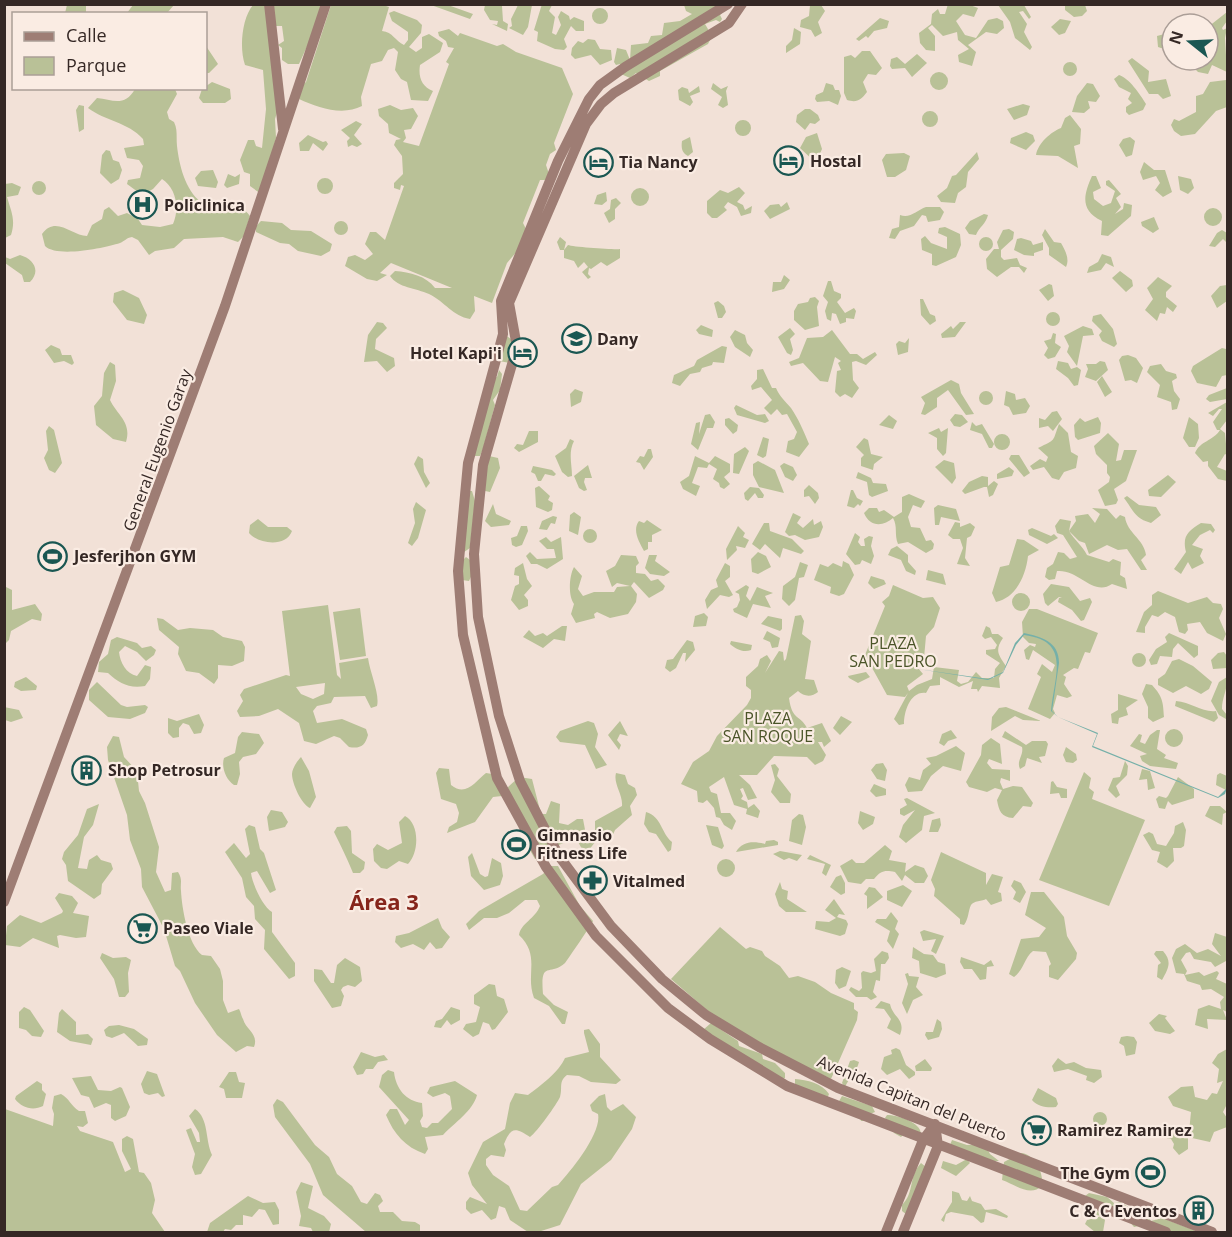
<svg xmlns="http://www.w3.org/2000/svg" width="1232" height="1237" font-family="'Open Sans',sans-serif">
<style>
.green{fill:#b9c197;fill-rule:evenodd}
.water{fill:#75b0a9}
.lines{fill:none;stroke-linecap:round;stroke-linejoin:round}
.secondary{stroke:#9e7d74;stroke-width:10}
.labels{text-anchor:middle;stroke-width:4.5;stroke-linejoin:round;paint-order:stroke}
.poi-label{font-size:16px;font-weight:bold;fill:#352825;stroke:#faece3;text-anchor:start}
.street-label{font-size:16px;fill:#352825;stroke:#faece3}
.park-label{font-size:16px;fill:#4a5428;stroke:#faece3}
.district-label{font-size:22px;font-weight:bold;fill:#86251b;stroke:#faece3}
</style>
<rect width="100%" height="100%" fill="#f2e1d7"/>
<path class="green" d="M380,4L389,7L382,31C393,32 395,41 404,45L408,40V32L392,21L389,13L394,11L417,20L422,25L421,33L409,47L416,52L422,48V37L429,34L443,43L440,52L420,65C418,77 422,87 433,91L428,101L411,100L407,82L401,79L395,70L398,52L394,48L388,50L382,61L371,64L361,97L362,106C343,116 318,108 299,99L301,86L306,82L331,5Z
M542,4L552,5L549,11L555,17L552,33L556,35L561,25L558,17L561,11L569,16L570,20L574,17L584,21V31H576L571,26L564,39L567,47L564,50L555,49L537,41L538,32L534,30Z
M948,4L970,5L978,8L974,17L963,14L956,21L965,35L976,38L988,20L997,18L1003,21L1004,28L997,34L986,32L968,45L976,52L972,66L959,62L958,55L969,49L958,40L957,32L943,36L932,25L928,28L935,36V51L926,50L920,43L919,33L931,24L932,14L938,9L940,14H945Z
M67,5H86V13H65Z
M133,5V4L174,5L167,13H127Z
M253,5H326L299,64H288L282,60V48L278,45L284,41L282,26H276L279,106L275,119L276,138L261,194L250,186V174L244,172L240,160L248,140H254L256,146L262,148L266,109L263,70L245,65C239,48 242,18 253,5Z
M431,5H448L473,14L470,19Z
M485,5L502,6L503,21L508,24L507,31L492,24L497,25L498,21L490,20L484,10Z
M518,5H532L528,27L523,35L509,28L512,26L511,19Z
M684,5H730L720,15L722,19L720,22L716,20L705,24L712,36L708,44L660,71V76L649,81L636,73L630,78L621,74L620,64L616,65L614,62L617,48L626,50L630,60L631,45L648,43L651,36L662,35L664,23L680,21L692,14L686,11Z
M810,5H821L825,11L818,22L822,33L815,37L811,30L800,27L801,20L809,16Z
M998,5H1024L1031,17L1029,19L1023,11L1019,12L1027,24L1024,32L1032,47L1030,50L1015,38L1010,22Z
M1065,5H1085L1087,11L1082,16L1074,17L1065,10Z
M592 16a8 8 0 1 1 16 0a8 8 0 1 1-16 0Z
M1227,12V21L1222,28L1223,30L1227,28L1225,38L1227,72L1212,65L1208,74L1198,72L1196,70L1206,62H1211L1208,57V27Z
M880,18L889,21L887,28L874,31L868,38L866,36L859,41L856,39Z
M1060,19L1071,21L1065,33L1059,35L1051,27Z
M794,28L801,32L800,44L786,53V46L792,40Z
M449,29L458,36L460,33L497,46L503,44L516,52L562,68L573,94L554,143L556,150L550,154L546,165L549,174L545,180H540L523,223L527,231L519,249L507,263L492,303L474,296L475,311L470,319C453,316 445,302 429,294C416,288 398,288 390,276L395,271C410,272 426,276 435,288H452L391,263L380,273L387,275L377,281L367,279L345,266L348,257L355,255L365,260L373,254L365,244L370,232H376L385,240L404,186L401,185L400,190L394,188V183L403,174L402,156L394,145L396,140L401,139L389,133L388,124L379,116L378,109L390,105L401,110L413,108L418,116L411,129L404,130L406,138L403,142L419,146L449,64L446,62L454,48L448,47L446,41L439,36L438,32Z
M1172,32V46L1164,49L1158,47L1157,36Z
M588,39L595,40L600,49L611,50L612,60L600,65L591,55L575,59L571,55L572,48L578,41L583,43Z
M206,46L218,64L209,73H206Z
M862,51H870L882,68L876,75L868,74L863,82L867,92C861,100 857,103 847,100L844,93V57L851,55L855,58Z
M917,54L927,63L912,77L905,68L892,69L890,66L891,59L897,57L905,64Z
M1132,58L1149,71L1148,82L1166,79L1171,96L1163,99L1158,94H1149L1128,61Z
M1063 69a7 7 0 1 1 14 0a7 7 0 1 1-14 0Z
M930 81a9 9 0 1 1 18 0a9 9 0 1 1-18 0Z
M1119,75C1129,78 1140,94 1146,104L1143,110L1129,115L1126,112V107L1132,103L1128,99L1131,93L1119,87L1114,79Z
M1226,80L1227,107L1216,111L1195,134L1181,136L1174,131L1171,125L1174,119L1179,121L1196,112V96L1203,94L1210,82Z
M212,82L230,89L231,99L225,103H203L199,98L202,89Z
M713,83L721,89L728,86L726,91L728,105L723,108L718,105L722,97L711,89Z
M826,83L833,85L835,90H839L841,96L838,105L829,101L817,102L815,99L816,95L823,92Z
M1087,83L1093,84L1100,96L1096,102L1088,101L1090,108L1084,113L1072,112L1077,96Z
M699,86L700,92L690,96L693,102L690,106L679,100L678,90L682,87L688,89L689,93Z
M135,89H175L177,94L167,112L169,119L174,122C178,130 176,137 177,146C179,164 185,190 201,202C219,205 239,200 250,216L244,236L238,242L223,237L184,239L174,248L155,251L149,255L138,240L132,237C126,238 125,241 120,243C104,248 57,258 45,246L42,234C56,215 72,236 87,236L92,225L102,219L104,210L109,207L118,216L127,213L138,219L142,225L160,227L173,224C180,208 176,188 162,179L153,189L142,195L127,184L128,180L140,178L143,166L139,160L127,158L124,148L144,145L143,139C128,122 105,121 88,108L97,98C113,100 125,107 135,89Z
M1023,104L1030,106L1027,115L1014,120L1007,109Z
M79,105L84,106V129L79,132L76,110Z
M805,109H810L818,115L820,120L815,124L810,123L805,130L796,122L797,115Z
M922 119a8 8 0 1 1 16 0a8 8 0 1 1-16 0Z
M1070,115L1081,129L1080,144L1074,146L1078,168L1058,156L1036,155C1038,143 1051,132 1061,128L1065,118Z
M735 128a8 8 0 1 1 16 0a8 8 0 1 1-16 0Z
M356,121L362,124L354,135L362,144L357,147L352,145L348,147L347,141L350,138L341,130Z
M1026,132L1033,135L1035,141L1026,150L1010,143L1011,138Z
M817,133L822,149L816,163L800,148L806,137Z
M308,135L323,142L326,141L328,144L323,151L313,143L309,151H300L299,143Z
M690,137L693,152L688,156C682,153 681,148 682,141Z
M1130,137L1135,141L1132,155L1126,157L1119,145L1123,139Z
M106,150L110,151L113,160L119,162L122,170L119,179L111,184L100,173L102,155Z
M977,152L979,159L968,172L966,187L958,193L955,203L941,202L937,196L947,188L952,176L956,175Z
M904,153L910,156L906,170L895,177H887L882,160L886,154Z
M1144,162L1154,170H1165L1172,192L1163,197L1155,190L1160,183L1156,176L1143,180L1140,172Z
M213,170L218,182L216,188L198,186L195,178L201,171Z
M228,174L235,177L240,174L239,184L227,188L224,185Z
M1092,176H1096L1101,188L1093,192L1094,199L1103,206L1111,203L1115,191L1106,185V181L1109,180L1121,194L1116,198L1121,207L1115,214L1123,209L1124,203L1132,205L1131,216L1108,236L1101,235L1102,221C1079,210 1084,194 1092,176Z
M1178,176L1191,179L1194,188L1188,194L1180,190Z
M317 186a8 8 0 1 1 16 0a8 8 0 1 1-16 0Z
M32 188a7 7 0 1 1 14 0a7 7 0 1 1-14 0Z
M12,183L21,187L18,195L7,197C11,211 16,220 11,235L5,238V184Z
M739,187L745,193L737,202L743,205L745,210L752,206L751,213L741,216L737,207L728,202L724,207L727,210L717,218H712L707,213V201L720,190L728,193Z
M631 197a9 9 0 1 1 18 0a9 9 0 1 1-18 0Z
M606,192L607,201L602,205L594,204L597,195Z
M616,198L621,203L615,209V219L609,223L604,213L610,209L611,200Z
M787,202L790,209L770,219L764,211L770,205L779,204L781,207Z
M926,207H940L944,212L940,220L928,222L926,216L922,215L914,226L900,231L895,239L889,238L892,229L899,227L900,215C910,219 917,210 926,207Z
M1204 217a9 9 0 1 1 18 0a9 9 0 1 1-18 0Z
M984,214L988,215C986,224 979,227 976,235L969,234L965,228L970,221Z
M1154,217L1159,229L1153,233L1142,226L1141,222Z
M334 228a7 7 0 1 1 14 0a7 7 0 1 1-14 0Z
M261,221L282,223L291,230L311,231L332,244L330,251L321,256L298,251L289,244L280,243L256,232V226Z
M945,227L960,234L961,245L956,257L936,266L932,265V254L922,250L921,239L925,236L931,243L947,249V237L938,233L939,228Z
M1009,229L1014,232L1013,239L1001,250V257L1004,260L1017,258L1020,265L1027,268L1024,273L1019,267H1011L997,277L987,269L986,259L994,249H999L997,242L1003,230Z
M1045,229L1054,242L1061,243C1065,250 1070,259 1066,267L1049,255V248L1042,235Z
M1222,230L1227,233V243L1223,239L1215,247L1209,246L1217,233Z
M979 244a7 7 0 1 1 14 0a7 7 0 1 1-14 0Z
M560,237L566,242L564,250L568,245C573,247 617,250 620,249V258L607,266L601,262L591,269L589,268L588,274L591,277L588,279L582,272L588,267L584,262L578,268L574,261L564,258V250H560L557,242Z
M1021,238L1031,241L1033,245L1043,242V250L1034,253V256L1024,255L1014,250L1017,239Z
M1102,254L1111,257L1114,267L1106,263L1101,270L1087,273L1089,267L1098,262Z
M20,255C34,259 41,271 30,282H24L22,275L5,263V257L10,259Z
M1120,271L1132,280L1133,286L1126,292L1112,278Z
M784,275L790,280L784,289L772,292L773,282H781Z
M1158,277L1172,286L1166,292V297L1177,306L1173,312L1167,307L1165,314L1160,313L1157,321L1145,310L1153,299L1147,288Z
M828,281H831L834,291L841,294V298L837,302L845,313L854,308L856,311L854,319L846,318V322L840,324L836,314L832,313L831,321L827,319L825,311L828,302L823,296Z
M1049,284L1052,285L1054,296L1048,301L1039,290Z
M1227,285V301L1217,308L1211,296L1220,286Z
M123,290L139,298L147,315L144,324L127,320L113,302L114,293Z
M815,297L819,301L817,307L819,326L805,330L794,320V311L798,304L808,302L810,298Z
M920,299H923L930,314L935,316L936,321L930,325L921,315Z
M718,301L724,306L726,312L722,318H718L714,303Z
M1046 319a7 7 0 1 1 14 0a7 7 0 1 1-14 0Z
M1101,314L1113,329L1117,344L1114,347L1102,341L1099,335L1102,331L1092,321L1093,316Z
M377,322L383,323L387,328L376,339L375,349L394,358L395,366L387,372L377,361L364,362L368,335Z
M960,322H966L955,337L942,338L941,334L951,326L953,329Z
M701,325L713,330L712,337L699,334L696,330Z
M1083,326L1092,329L1094,335L1083,336L1077,366L1067,352L1069,346L1064,336Z
M790,328L795,334L790,339L793,350L791,355L787,353L778,337Z
M735,330L745,335L747,343L753,350L750,357L735,347L730,337Z
M832,330L850,354H857L863,359L875,352L877,355L866,365L856,361L852,362L853,380L859,388L852,398L845,394L840,397L835,392L837,371L841,370L838,363L841,361L835,357L828,382L820,381L803,363L791,366L789,362L799,358L807,338L823,337Z
M1053,333L1056,334L1055,343L1061,347L1055,357L1048,359L1044,355L1048,348L1044,341L1051,339Z
M505,335L514,341L510,363L499,361Z
M909,338L908,352L898,355L896,344L899,341L905,343Z
M51,345L60,349L62,355H71L74,363L72,365L64,361L54,363L45,350Z
M722,346L727,347L724,363L713,362L712,365L702,368L700,372L690,374L680,386L672,383L674,375L694,366L697,360Z
M1222,348L1226,349L1227,375L1222,376L1216,387L1197,383L1191,371L1193,366Z
M1128,355L1136,358L1143,368L1137,383L1131,380L1125,381L1119,360L1122,356Z
M1058,361L1068,363L1071,369L1077,367L1081,370L1078,385L1074,386L1068,378L1056,369Z
M1100,361L1105,362L1108,370L1096,381L1085,377L1088,369L1086,364H1096Z
M110,362L115,365L116,381L110,400C117,415 132,422 126,442L113,439L96,425L94,406L102,396L104,373Z
M1161,364L1166,371L1176,374L1177,378L1172,381L1174,391L1180,399L1177,409L1172,410L1171,402L1157,397L1160,385L1147,372L1150,366Z
M763,369L772,388H776C780,397 785,401 791,408C798,418 804,432 809,444L799,457L786,452L788,441L794,439L797,432L787,414L782,415L777,409L771,415L764,408L772,400L761,387L752,390L751,386L757,379V370Z
M499,370L502,374L500,390L493,400L495,405L483,449L480,456H474L493,378L497,377Z
M1102,376L1112,392L1105,397L1097,382Z
M951,380L959,384L961,393L974,414L966,415L948,390L937,398V407L925,415L921,414L925,403L921,397Z
M1227,388V399L1210,402L1206,399L1209,395Z
M575,389L583,392L581,402L571,407L570,394Z
M1006,391L1015,394L1016,400L1025,398L1030,406L1026,413L1013,415L1009,407L1004,405Z
M979 398a7 7 0 1 1 14 0a7 7 0 1 1-14 0Z
M1227,402V420L1220,429L1225,433L1227,455L1225,454L1217,467L1227,471V481L1218,479L1208,466V461L1203,462L1195,453C1200,441 1213,441 1220,430H1217L1213,422L1222,409H1219L1213,416L1208,413Z
M736,405L757,415L765,414L769,421L765,423L737,415L734,408Z
M1057,411L1062,419L1053,431L1048,426L1039,428V418L1045,420L1052,412Z
M710,414L715,422L713,428H707L698,450L691,444L696,423L700,422L699,434L705,415Z
M955,414L962,415L968,422L960,427L954,426L950,420Z
M889,415L897,421L893,429L879,425Z
M1098,417L1101,423L1100,433L1078,440L1075,437L1074,425L1080,418L1085,422Z
M1189,417L1198,424L1199,438L1195,447H1189L1183,438Z
M729,418L738,425L737,431L733,434L725,425V419Z
M972,422L976,426L982,424L994,444L992,448H989L982,434L970,430Z
M1059,424L1068,433L1071,452L1078,456L1076,468L1064,472L1059,480L1052,478L1044,467L1033,470L1030,466L1040,459L1046,462L1048,457L1038,448C1057,439 1052,442 1059,424Z
M49,426L54,430L62,463L55,473L49,470L44,458L48,450L46,431Z
M939,428L941,432L948,428L946,453L943,456L937,449V438L928,433Z
M529,431H538V442L519,452L514,448L517,444L523,445Z
M1108,433L1119,444L1116,461L1121,460L1124,450H1137L1126,481L1114,489L1118,500L1116,504L1105,506L1098,490L1109,482L1110,477L1107,473V465L1096,454L1094,446Z
M994 442a8 8 0 1 1 16 0a8 8 0 1 1-16 0Z
M763,437L769,439L766,456L763,458L757,455Z
M864,438L868,440L871,454L883,457L874,464L873,470L861,466V458L864,455L856,447Z
M570,439L574,441C568,453 572,464 572,476L568,477L562,472L555,456L566,448Z
M745,447L749,451L739,474L733,473L734,454Z
M648,449H651L653,457L644,470L640,463L636,462L640,456L644,457Z
M1011,455H1019L1030,473L1024,477L1009,459Z
M418,456L423,459L424,472L430,483L426,488L414,464Z
M489,456L498,458L500,468L490,492L485,491L486,460Z
M695,456L709,463L715,456L730,464V472L724,477L730,484L724,489L720,487L719,483L713,479L717,469L709,464L707,468L698,467L692,483L700,486L696,496L683,489L680,482L689,476Z
M944,460L954,463L956,478L952,484L935,467Z
M758,461L775,470L784,493L759,487L753,475V464Z
M784,463L793,467L797,475L793,481L785,477L780,466Z
M588,465L592,478H585L584,482L587,490L584,491L579,488L574,476Z
M533,466L552,470L556,474L554,476L545,474L541,481H538L535,474L531,472Z
M1009,467L1014,471L1012,476L997,479V474Z
M858,472L871,478L873,483L886,484L888,491L872,497L869,495L867,482L856,478Z
M1168,475L1176,482L1161,497L1149,496L1148,490Z
M982,476L988,477V486L994,481L998,484L993,495L989,497L987,487H984L965,494L962,491L969,482Z
M809,485L818,493L819,498L815,504L809,496L804,497V490Z
M539,486L550,496L548,500L553,503L552,510L548,512L536,507L535,488Z
M750,487L759,488L764,495L763,498H758L755,493L748,501L745,499L744,493Z
M851,490H853L857,498L863,501L860,506L858,504L854,508L847,506Z
M468,491H472L475,501L470,548L464,552Z
M909,494L925,501L921,508L913,505L908,517L911,527L920,528L926,541L931,540L934,544L933,549L926,553L908,542L898,544C894,534 898,527 893,518C884,526 870,528 864,513L869,508H877L879,512L884,510L894,517L902,512V497Z
M1127,496L1139,505L1156,507L1161,515L1151,523C1134,518 1134,511 1124,498Z
M416,502L426,510L418,538L412,546L408,543L415,523L413,509Z
M493,504L496,514L511,521L509,525L491,527L485,521Z
M938,505L956,509L960,521L941,517L939,525H935L934,508Z
M1092,508L1107,509L1116,519L1120,515L1125,517C1127,533 1144,539 1146,555L1141,560L1147,570H1141L1127,549L1118,550L1107,545L1089,554L1085,543L1079,541L1069,531C1075,541 1082,545 1087,555L1109,562L1113,559L1121,562L1120,575L1125,578L1127,589L1112,584C1093,597 1079,569 1057,571L1055,579L1049,580L1045,577L1047,568L1053,564L1058,552L1064,553L1070,559L1077,557L1063,535L1057,533L1055,526L1060,519L1071,521L1069,531L1076,521L1075,516L1088,514L1095,523L1100,514Z
M574,512L581,517L578,535L569,531L570,515Z
M793,513L801,517L797,523L803,528L813,519L814,525L821,521L823,527L819,537L805,540L795,535L789,536L785,532Z
M553,516L557,517L555,524L551,523L547,530L539,529L542,521Z
M258,519L268,527H287L292,531C286,548 258,544 249,533L250,525Z
M647,520L662,530L652,535V542H648V549L644,551C639,542 632,530 639,521L644,523Z
M955,522L960,523V527L970,523L975,527L971,536L967,538L965,558L970,566L957,564L963,548L960,539H953L948,535Z
M764,523H769L770,531L792,539L804,551L801,554L783,548L780,558L765,544L760,550L752,544Z
M1201,523L1211,524L1215,530L1213,533L1210,530L1200,535L1192,545L1203,549L1200,556L1204,563L1192,569L1188,562L1181,574L1174,569L1186,552C1182,536 1188,531 1201,523Z
M521,526H527L528,531L522,545L516,547L512,545L511,538L517,536Z
M738,526L745,533L743,537L749,540L745,548L736,546L737,550L727,560L726,549Z
M1032,528L1051,536L1054,534L1058,538L1047,544L1029,535L1028,530Z
M583 536a7 7 0 1 1 14 0a7 7 0 1 1-14 0Z
M855,533L860,537L858,542L861,546H865L864,539L869,536L873,537L871,546L874,556L871,564L862,560L860,564L855,565L846,554Z
M546,537L551,542L561,537L563,559L547,569L537,564H531L526,556L530,552L537,559L556,558L554,549H547L539,541Z
M1017,539L1024,540L1039,550L1028,556C1026,575 1016,598 996,602L992,593L1000,567L1009,565Z
M897,546L908,555V562L916,571L915,575L906,571L901,560L888,555L891,549Z
M758,552L766,556L771,567L758,574L752,572L751,559Z
M621,555L636,556L639,563L636,566V573L645,574L651,581L658,579L665,586L663,590L649,598L634,582L631,586L637,594L636,602L628,614L610,618L597,612L594,614L595,618L576,623L571,614L574,604C568,596 569,576 574,567L582,576L578,589L583,596L594,592H614L617,587L630,586L617,583L612,587L606,571L615,566Z
M649,555H657L655,561L670,572L664,576L650,574L645,568Z
M466,557L474,563V570L469,581L462,580V561Z
M843,561L849,564L854,575L844,594L839,596L830,593L831,587L814,580L820,564L828,567L833,563L842,567Z
M800,562L808,565L804,577L799,578L795,600L789,606L782,599L783,586L795,577Z
M523,563L527,579L532,586L524,595L528,600V606L519,610L511,600L515,586L519,584V576L514,575L515,568Z
M725,563L730,566V577L725,581L733,595L729,597L720,595L707,609L705,600L711,590L718,587L716,580Z
M928,570L943,574L946,585L926,580Z
M871,576L884,580L886,584L874,589L868,583Z
M1051,584L1069,587L1080,601L1090,598L1092,602L1084,620L1081,621L1072,610L1058,602L1059,598L1062,597H1059L1048,606L1045,603L1043,594Z
M746,585L749,587L746,596L750,601L757,587L773,593L765,596L771,608L753,604L747,618L734,612L733,609L737,607L740,600L739,594L735,592Z
M893,585L923,598L933,597L940,608L934,627L926,636L924,658L918,668L923,674L907,686L909,691L917,685L932,679L934,667L959,670L957,681L961,684L968,682L976,672L982,678H994L995,669L1000,663L986,654V650L995,649L997,645L991,637L985,639L982,636L986,626L990,628L992,634H998L1003,638C994,651 999,655 1006,666L999,678L1000,688L982,686L978,692L977,689H971L973,681L959,687L940,677V685L930,686L926,693C910,691 904,712 904,724L899,725L894,719L908,693L905,697L887,695L865,655L885,606L882,602L889,596Z
M4,586L12,590V610L35,604L42,614L41,621L32,619L11,631L9,640L5,644Z
M1158,591L1188,603L1207,597L1213,603L1221,604L1223,609L1219,618L1226,634L1223,641L1207,633L1200,622L1187,624L1188,630L1185,634L1179,632L1175,617L1165,612L1158,617L1152,615L1145,627V633L1136,632L1144,612L1152,605V595Z
M1012 602a9 9 0 1 1 18 0a9 9 0 1 1-18 0Z
M328,605L337,675L341,679L339,663L368,658C370,673 380,694 377,706L371,708L365,696L334,697L331,703L317,706L313,711L317,723L342,719L366,729L368,735C365,746 360,749 349,747L340,738L334,736L316,744L304,741L299,723L278,709L259,716L240,717L237,711L243,701L240,695L244,689L286,675L290,676L282,611ZM325,683L324,694L313,699L301,694L296,687Z
M360,608L366,656L340,660L333,612Z
M1029,609H1037L1098,633L1090,653L1085,652L1078,669L1074,668L1063,675L1066,677L1064,684L1072,696L1067,698L1057,695L1053,709L1055,713L1050,719L1028,709L1041,677L1037,674L1042,664L1052,672L1055,665L1033,650L1029,660L1026,659L1024,650L1030,645L1035,647L1036,644L1029,643L1023,637L1022,622Z
M704,613L708,617L706,626L693,627L695,616Z
M801,615L804,621L802,634L811,641L805,679L814,680L818,692C812,697 804,697 798,691L789,698C792,721 800,714 807,728L822,723L831,741L824,747L822,742H818L826,755L823,761L815,765L807,757L774,756L757,775H739L750,785L757,798L748,800L743,788L740,789L743,796L741,799L747,802L748,808L754,804L760,811L758,818L746,814L747,809L734,805L724,777L709,787L711,792L717,794L721,813H730L736,821L732,830L724,825L720,818L716,817L714,808L707,800L703,803L698,802L697,791L681,784L693,762L709,751L717,736L747,705L751,698V690L746,686V677L758,666L760,659L767,655L771,661L765,673L779,651L783,652L784,661L786,659L795,616Z
M768,616L782,619V629L780,631L761,624Z
M157,618L163,619L178,630L190,628L213,630L223,637L242,641L245,647L244,661L232,666L218,665V678L214,684L199,673L186,671L178,654L179,647L159,630Z
M562,626H567L565,641L554,639L543,648L523,637L529,630L535,636L543,633L547,636Z
M767,631L780,638L778,647L772,648L770,642L763,639Z
M1169,633L1198,646V655L1194,658L1178,643L1173,649L1172,657L1160,656L1157,664L1151,665L1149,660L1156,649L1167,642L1165,637Z
M117,637L137,643L142,648L151,646L156,650L154,655L146,661L137,652L125,646L119,652C120,662 126,674 137,676L145,665L151,667L150,679L145,686C129,689 119,683 108,673L98,672L99,662L108,654L111,640Z
M687,640L693,642L695,650L685,662L686,653H683L676,668L670,672L665,668L667,660L673,659Z
M731,641L752,645L751,650C743,653 736,649 730,644Z
M1224,652L1227,656V668L1213,669L1211,660L1218,653Z
M1132 660a7 7 0 1 1 14 0a7 7 0 1 1-14 0Z
M1179,659L1193,666L1212,682L1209,689L1201,694L1186,686L1173,693L1158,685V679L1165,674L1172,661Z
M866,672L870,677L858,683L849,678L848,676Z
M26,677L37,686L36,690L21,691L14,687L15,682Z
M1227,677C1228,689 1222,697 1222,709L1227,715L1226,719L1219,715L1211,701L1219,682Z
M97,682L121,705L127,707L145,705L148,707L145,713L130,719L108,717L89,700V690Z
M1146,684L1152,685C1163,697 1163,702 1164,717L1153,722L1148,718V707L1142,694Z
M1118,694L1138,700L1126,708L1128,715L1119,718L1118,724L1112,723L1111,714L1118,710Z
M1176,701C1191,702 1203,713 1216,711L1218,718L1214,722L1175,706Z
M4,707L19,710L23,718L11,722L5,720Z
M1006,707L1041,721L1023,720L1015,716L991,731L992,717L999,708Z
M199,714L204,725L201,733L194,734L189,725L183,723L179,728V737L173,738L168,733V718L177,721Z
M841,716L852,722L840,735L833,728Z
M588,721L594,723L598,734L595,747L607,765L596,769L585,745L560,742L556,737L560,731Z
M620,721L628,736L620,734L617,740L621,745L619,750L608,735Z
M1165 738a9 9 0 1 1 18 0a9 9 0 1 1-18 0Z
M951,730L957,738L948,741L944,746L939,743L942,734Z
M1157,730H1160L1157,749L1166,755L1164,758L1178,763L1176,769L1150,766L1142,761L1140,756L1147,754L1130,746L1139,734L1142,735L1140,742L1145,744L1150,735Z
M1005,731L1026,745L1032,741H1046L1048,744L1045,756L1039,757L1042,763L1027,758L1025,766L1020,769C1016,761 1024,755 1022,747L1002,737Z
M242,732L259,734L264,743L256,754L243,757L239,762L240,774L237,785H234C226,780 221,767 224,758L235,753L238,737Z
M113,736L119,737L124,757L137,771L139,791L145,803L159,847L156,872L165,892L171,890L172,873L178,872C183,880 180,883 181,891C182,909 188,944 202,955L211,956L220,969L223,981V1000L228,1013L239,1009C241,1012 241,1016 243,1019C246,1030 259,1034 254,1047L247,1046L236,1052L217,1035L195,1003L180,971L175,966L164,929L142,887L141,869L130,840L127,815L108,760L107,747Z
M991,738L1000,744L1002,764L989,759L987,763L992,769L1010,770V781L1001,778L1000,782L1003,789L1013,786L1022,787L1033,803L1031,807L1023,806L1013,818C1001,817 999,811 997,800L1002,790L995,788L987,792L969,787L966,782L981,755L982,745Z
M956,746L965,753L961,771L943,766L931,776L922,791L908,792L905,785L909,777L920,780L923,770L931,764L926,758L936,756Z
M1066,747L1076,754L1077,760L1073,763L1066,762L1063,755Z
M301,757L309,771L316,797L310,808C302,805 292,784 292,774C292,769 297,761 301,757Z
M1125,761L1128,766L1127,775L1116,786L1120,795L1116,798L1108,790L1113,778L1120,777Z
M883,763L887,770L885,781L877,779L871,770L876,764Z
M775,764L779,769L777,776L791,794L790,803H780L771,792L775,780L771,765Z
M439,768L449,769L451,785C466,797 475,782 486,773L492,774L502,796L493,797L475,822L447,833L449,827L457,822L459,813L456,804L441,799L436,773Z
M1142,769L1150,771L1155,788L1148,790L1147,779L1139,780Z
M1084,772L1091,778L1089,788L1094,792L1092,799L1145,820L1109,906L1039,880Z
M616,773L625,775L628,784L635,788L637,795L630,806L632,815L615,830L611,839L600,836L588,851L582,849L577,840C570,842 563,842 557,846C548,851 546,858 535,859L523,838L507,788L519,777L532,779L541,814H546L551,801L560,804L559,823L568,825L577,819H583L586,835L595,832V821L622,806C623,794 613,784 616,773Z
M1220,773L1227,776L1226,790L1216,785L1217,775Z
M1178,777L1194,789V798L1172,805L1168,801L1165,809L1159,808L1156,799L1159,796L1166,798L1168,796Z
M1053,781L1057,787L1067,789V798H1061L1059,793L1050,794L1051,782Z
M874,784L886,789V795L876,797L870,791Z
M907,798L935,813L924,816L922,830L906,843L899,837L903,825L915,810L904,816L900,814V809L907,805L904,799Z
M99,804L93,825L84,837L78,868L87,869L89,860L97,855L101,860L111,863L113,869L102,884L101,894L94,899L68,881L66,865L62,859L64,852L78,835L87,809Z
M1210,806H1220L1227,812L1223,814L1222,825L1205,816Z
M271,810L282,812L288,822L285,827L269,831L267,817Z
M860,811L875,817L873,824L863,830L858,823Z
M646,812C662,817 661,833 672,842L671,850L668,852L656,834L649,832L644,824Z
M799,814L803,815L806,827L802,845L789,841L792,820Z
M405,816C420,824 419,853 408,864L399,861L387,869L381,868L374,861L373,849L377,844L388,850L402,843L399,822Z
M940,818L941,825L938,832H929L932,820Z
M1183,822L1186,830L1184,846L1181,848H1173L1174,861L1167,868L1157,862L1160,852L1152,850L1143,835L1149,832L1153,834L1157,844L1166,846L1174,833L1175,826Z
M249,825L255,827L260,849L264,853L276,890L270,893L257,871L251,873C252,883 263,907 272,912V932L295,963V976L289,979L264,949L265,930L255,919L254,906L246,897L242,878L225,852L234,843L246,858L250,854L245,829Z
M706,825L718,827L724,846L722,849L712,845Z
M347,826L351,831L352,853L365,862L364,869L360,873H353C347,858 341,846 334,832L337,827Z
M774,840L778,842V845L736,852C742,841 754,841 765,844L766,841Z
M885,845L892,851L889,860L906,863L905,872L915,865L924,868L928,876L924,883H915L905,875L902,881L895,872C884,870 881,871 874,879H866L861,884L848,882L840,866L852,859L856,863H864Z
M780,851L802,855L797,861L789,858L784,860L773,854Z
M941,852L986,873V885L992,874L1003,877L998,892L1001,893L1002,901L991,905L986,899C983,901 973,901 971,905C968,911 969,918 964,925L960,924V919L934,896L935,889L931,880Z
M472,853L480,874L485,877L488,876L492,858L501,863L503,876L500,885L484,890L471,876L468,857Z
M810,855L831,865L826,876L822,873L825,864L807,859Z
M717 868a9 9 0 1 1 18 0a9 9 0 1 1-18 0Z
M551,866H558L580,906L593,921C592,924 568,959 565,963C550,977 540,959 543,994L554,1005L568,1012L565,1024H562L549,1006L534,998C525,974 541,956 519,935C521,923 535,919 540,906L537,900H525L509,913L497,918H484L469,930L466,924L479,911L543,874Z
M841,875L845,883V893L841,895L830,887L836,877Z
M1014,880L1021,883L1026,892L1020,903L1013,899L1016,892L1011,886Z
M780,882L782,889L788,891L787,899L807,912H786L779,906L775,894Z
M903,885L912,891L902,907L887,900V891Z
M869,887L875,888L883,897L867,909V896L864,894Z
M1031,892H1044L1064,917L1067,936L1077,953L1076,959L1058,980L1049,977V966L1051,964L1046,952L1033,951C1024,958 1024,970 1014,977L1009,974L1021,939L1039,937L1046,928L1025,915Z
M59,893L72,896L78,903L73,913L89,916L86,937L76,938L60,935L57,936L59,948L33,938L20,947L5,945L7,926L20,915L41,923L62,913L63,911L55,898Z
M834,899L845,915L839,914L837,917L846,920L848,924L845,934L840,936L815,929L816,921L829,922L836,918L825,910Z
M891,912L898,921L895,929L899,934L893,949L887,941L890,931L875,922L877,919H886Z
M438,918L442,928L450,937L442,948L436,949L430,942L424,950L413,944L401,948L395,942L396,936L409,933Z
M720,927L746,949L750,947L762,951L765,956L780,966L789,978L798,976L815,982L831,993L854,1003V1009L858,1012L857,1020L831,1079L729,1029L671,979Z
M924,930L944,936L936,954L931,951L936,939L923,941L920,932Z
M1215,933L1227,937L1226,961L1215,967L1211,962L1194,959L1190,952L1186,953L1181,960L1187,971L1185,975L1199,972L1204,976L1217,971L1219,973L1216,979L1227,984V1012L1223,1010L1227,1020L1207,1019L1208,1029L1195,1025L1198,1009L1209,1005L1221,1009L1220,1002L1224,997L1211,989L1202,990L1200,985L1187,981L1184,974L1176,973L1172,958L1176,949L1185,944L1197,953L1208,949L1221,956L1212,944Z
M913,947L924,954L933,955L938,962L945,964L946,974L936,978L920,973L919,961L912,958Z
M882,951L888,953L889,958L885,964H881L880,981L876,980L873,992L877,997L871,1000L867,997H856L849,990L851,987L859,991L862,988L861,973L863,971L871,973L876,971L874,959Z
M1156,951H1163C1172,961 1169,968 1162,980L1157,977L1158,965L1161,963L1154,954Z
M102,953L113,958L126,957L131,960L128,973L129,992L125,997H119L114,979L100,958Z
M961,957L984,965L991,960L994,966L987,967L986,979L980,980L972,969H964L960,962Z
M345,958L360,967L362,981L355,987L348,985L343,987L341,990L344,996L341,1006L332,1008L314,981V969L322,970L331,983H334L337,965Z
M842,967L851,971L846,986L839,989L835,983L836,970Z
M908,973L909,976L919,977L916,987L923,995L913,1000L907,1014L902,1003L908,984L905,974Z
M489,984L495,985L497,996L504,999L508,1012L495,1029L492,1030L489,1024L483,1022L479,1034L473,1037L463,1029L466,1024L476,1022L480,1007L474,1004V995Z
M881,1001L890,1004C893,1018 906,1019 900,1035L887,1028L891,1019L884,1009L875,1008Z
M24,1007L30,1010L44,1031L41,1037L32,1036L26,1030L19,1028V1012Z
M451,1007L460,1010V1020L451,1025L447,1020L441,1028L434,1027L436,1021L442,1019Z
M62,1009L76,1022V1035L88,1034L93,1039L91,1045L70,1041L57,1032L59,1013Z
M1159,1014L1167,1016L1165,1018L1175,1031L1170,1034L1155,1031L1149,1023Z
M937,1019L941,1022L942,1029L939,1037L928,1040L925,1035L926,1032H933Z
M711,1023L738,1041L739,1046L762,1054L763,1059L775,1063L785,1073V1078L781,1080L703,1030Z
M119,1025L134,1029L148,1039L147,1045L138,1046L124,1033L112,1038L106,1036L104,1030L109,1026Z
M589,1029L600,1044V1057L621,1080L616,1084L591,1082L579,1076L567,1075C558,1082 563,1087 560,1097C557,1104 537,1132 530,1137C516,1128 511,1126 504,1144L506,1150L504,1157L491,1155L486,1159V1165L493,1175L509,1186L520,1210L527,1211L552,1187L558,1185C571,1171 602,1133 598,1114L592,1111L590,1105L599,1096L605,1094L607,1107L611,1111L623,1104L636,1117L632,1129L611,1160L581,1184L560,1225L538,1232H528L510,1220L505,1208L499,1206L496,1218L491,1220L482,1210L471,1214L466,1209V1202L470,1197L487,1204L472,1185L468,1173L483,1142L505,1129L510,1103L515,1093L528,1095C540,1086 559,1072 565,1058L589,1052L584,1033V1030Z
M1127,1036L1134,1037L1137,1042L1135,1054L1126,1056L1124,1046L1119,1043L1121,1037Z
M896,1048L900,1050L906,1065L915,1072V1075L909,1079L900,1069L887,1075L881,1069L884,1057L892,1054L891,1050Z
M1227,1049V1104L1223,1112L1227,1118V1127L1214,1132L1210,1142L1192,1138L1189,1132L1191,1112L1173,1106L1168,1097L1181,1087L1193,1086L1195,1097L1207,1100L1212,1093L1217,1094L1223,1081L1217,1083L1219,1069L1212,1063L1218,1054Z
M361,1052L375,1057L384,1055L388,1060L378,1062L373,1069H366L363,1074L357,1075L353,1067Z
M1058,1058L1066,1064L1074,1062L1086,1068L1101,1070L1102,1077L1094,1083L1086,1080L1087,1076L1068,1069L1054,1072L1052,1066Z
M925,1059L932,1068L931,1071H916L915,1066Z
M854,1060L859,1062C857,1071 849,1078 845,1087L842,1083L850,1061Z
M388,1070L394,1072C396,1089 406,1101 422,1103L423,1116L420,1121L422,1127L427,1128L432,1123H438L452,1109L450,1096L445,1093L433,1097L427,1093L430,1087L455,1081L477,1095C473,1111 454,1123 443,1135L425,1137L428,1149L425,1154C405,1147 394,1134 386,1115L390,1109H397L405,1125L409,1120L379,1087L382,1075Z
M147,1071L157,1074L165,1096L162,1097L158,1093L149,1095L144,1093L141,1084Z
M229,1072H236L239,1082L245,1083L242,1098H226L224,1089L219,1087Z
M91,1076L98,1090L111,1091L120,1087L122,1088L130,1107L126,1116L115,1121L111,1118V1105L106,1103L94,1108L89,1097L81,1095L72,1078Z
M795,1079C807,1080 822,1083 829,1094L827,1099L795,1085Z
M37,1081L42,1084V1090L46,1094L43,1106C33,1111 22,1108 15,1099L16,1096Z
M1038,1088L1056,1098L1058,1104L1056,1107C1048,1108 1038,1107 1032,1100Z
M61,1094C69,1098 71,1106 79,1111H85L88,1123L83,1127L77,1126L80,1131L113,1142L125,1172L131,1169L122,1151V1139L127,1136L133,1139L139,1172L144,1173L151,1183L155,1200L152,1213L165,1232H5V1109L53,1126L54,1114L52,1108L54,1096Z
M842,1096L872,1106L875,1112L870,1114L868,1121H861L859,1115L838,1103Z
M277,1099L283,1102L315,1145L329,1157L337,1174L352,1186L361,1202L367,1204L375,1193L380,1195L383,1201L378,1206L380,1212H393L402,1221L415,1222L420,1225V1232H366L323,1195L310,1164L275,1117L273,1105Z
M195,1109C209,1118 205,1140 212,1155L201,1174L195,1175L192,1167L195,1154L186,1130L191,1128L197,1142H200L199,1133L189,1116Z
M1093 1119a7 7 0 1 1 14 0a7 7 0 1 1-14 0Z
M887,1115C897,1115 922,1122 921,1135L905,1133L901,1137L894,1133L885,1118Z
M1168,1130H1177L1188,1136V1149L1179,1155L1173,1148L1174,1144L1171,1139L1162,1137V1132Z
M952,1140L967,1145L985,1144L990,1154L999,1161H991L950,1145Z
M1021,1153C1035,1154 1044,1173 1042,1186C1030,1197 1016,1185 1002,1180L1004,1162Z
M967,1159L970,1163L956,1176L941,1168L943,1161L956,1165Z
M921,1163L926,1167L907,1215L902,1211V1205C915,1192 908,1177 921,1163Z
M301,1182L313,1186L308,1208L324,1216L331,1224L329,1232H313L311,1228L299,1226L301,1216L296,1192Z
M952,1191L959,1193L962,1200L967,1201L970,1196L972,1201L981,1204L985,1210L996,1209L1008,1216L1007,1218L986,1212L984,1222L981,1223L973,1216L951,1212L946,1214L944,1222L941,1220L952,1202Z
M1089,1193L1107,1197L1114,1203L1121,1202L1128,1207V1213L1113,1216L1091,1215L1087,1210L1088,1203L1085,1196Z
M248,1196L263,1203L275,1202L279,1210V1224L273,1225L265,1210L259,1209L252,1217L243,1215V1225H236L231,1230L225,1229L223,1232H207L210,1223Z
M1138,1210L1146,1212L1151,1221L1162,1218L1199,1232H1154L1139,1226L1134,1227L1129,1221Z
M1102,1216L1105,1220L1103,1232H1095L1085,1224L1087,1220Z"/>
<path class="water" d="M1024,633C1041,637 1059,641 1059,663L1052,711L1058,717L1098,733L1093,746L1218,797L1227,788L1225,794L1218,798L1092,747L1097,734L1058,717L1051,711C1054,676 1072,641 1024,635L1016,645L1003,673L988,680L918,669L988,679L1003,672L1015,643Z"/>
<g class="lines">
<path class="secondary" d="M269,4L283,129
M728,4L625,67L600,85L589,99L558,161L501,301L503,334L468,463L458,571L463,635L497,778L546,867L596,936L668,1008L710,1039L787,1086L1166,1232
M742,4L729,23L614,93L601,104L586,124L509,303L517,347L483,465L474,554L478,617L499,716L520,781L559,856L611,926L662,979L706,1015L759,1047L838,1088L1212,1232
M4,902L225,306L326,4
M886,1232L923,1140L935,1124
M903,1232L938,1146L935,1124"/>
</g>
<defs>
<symbol id="hotel-ring" viewBox="-11 -11 22 22"><circle r="9.5" fill="#faece3" stroke="#1a5752" stroke-width="1.5"/><path d="M-6-4.5h1.5V1H6V5H4.5V3h-9V5H-6ZM-4 0a1.8 1.8 0 1 1 3.6 0ZM.5 0V-2.5h3Q6-2.5 6 0Z" fill="#1a5752"/></symbol>
<symbol id="hospital-ring" viewBox="-11 -11 22 22"><circle r="9.5" fill="#faece3" stroke="#1a5752" stroke-width="1.5"/><path d="M-5-5h3v3.5h4V-5h3V5h-3V1.5h-4V5h-3Z" fill="#1a5752"/></symbol>
<symbol id="school-ring" viewBox="-11 -11 22 22"><circle r="9.5" fill="#faece3" stroke="#1a5752" stroke-width="1.5"/><path d="M0-5L7-2L0 1L-7-2ZM-4 1L0 2.5L4 1V4Q0 6-4 4Z" fill="#1a5752"/></symbol>
<symbol id="stadium-ring" viewBox="-11 -11 22 22"><circle r="9.5" fill="#faece3" stroke="#1a5752" stroke-width="1.5"/><path d="M0-5a6.5 5 0 1 0 0 10a6.5 5 0 1 0 0-10ZM-3.5-1.8h7v3.6h-7Z" fill="#1a5752"/></symbol>
<symbol id="building-ring" viewBox="-11 -11 22 22"><circle r="9.5" fill="#faece3" stroke="#1a5752" stroke-width="1.5"/><path d="M-4-6H4V6H1V3H-1V6H-4ZM-2.5-4.3h1.7v1.8h-1.7ZM.8-4.3h1.7v1.8H.8ZM-2.5-1h1.7V.8h-1.7ZM.8-1h1.7V.8H.8Z" fill="#1a5752"/></symbol>
<symbol id="pharmacy-ring" viewBox="-11 -11 22 22"><circle r="9.5" fill="#faece3" stroke="#1a5752" stroke-width="1.5"/><path d="M-2-6h4v4h4v4h-4v4h-4v-4h-4v-4h4Z" fill="#1a5752"/></symbol>
<symbol id="supermarket-ring" viewBox="-11 -11 22 22"><circle r="9.5" fill="#faece3" stroke="#1a5752" stroke-width="1.5"/><path d="M-6-5.5h2.5l.6 2H6L4.5 2H-2.5L-4.4-4H-6ZM-1.5 3.2a1.3 1.3 0 1 0 .1 0ZM3 3.2a1.3 1.3 0 1 0 .1 0Z" fill="#1a5752"/></symbol>
</defs>
<g fill-rule="evenodd">
<use href="#hotel-ring" x="772" y="144" width="33" height="33"/>
<use href="#hotel-ring" x="582" y="146" width="33" height="33"/>
<use href="#hospital-ring" x="126" y="188" width="33" height="33"/>
<use href="#school-ring" x="560" y="322" width="33" height="33"/>
<use href="#hotel-ring" x="506" y="336" width="33" height="33"/>
<use href="#stadium-ring" x="36" y="540" width="33" height="33"/>
<use href="#building-ring" x="70" y="754" width="33" height="33"/>
<use href="#stadium-ring" x="500" y="828" width="33" height="33"/>
<use href="#pharmacy-ring" x="576" y="864" width="33" height="33"/>
<use href="#supermarket-ring" x="126" y="912" width="33" height="33"/>
<use href="#supermarket-ring" x="1020" y="1114" width="33" height="33"/>
<use href="#stadium-ring" x="1134" y="1156" width="33" height="33"/>
<use href="#building-ring" x="1182" y="1194" width="33" height="33"/>
</g>
<g class="labels">
<g class="poi-label">
<text x="810" y="167">Hostal</text>
<text x="619" y="168">Tia Nancy</text>
<text x="164" y="211">Policlinica</text>
<text x="597" y="345">Dany</text>
<text x="502" y="359" text-anchor="end">Hotel Kapi'i</text>
<text x="74" y="562">Jesferjhon GYM</text>
<text x="108" y="776">Shop Petrosur</text>
<text x="537" y="841">Gimnasio<tspan x="537" dy="18">Fitness Life</tspan></text>
<text x="613" y="887">Vitalmed</text>
<text x="163" y="934">Paseo Viale</text>
<text x="1057" y="1136">Ramirez Ramirez</text>
<text x="1130" y="1179" text-anchor="end">The Gym</text>
<text x="1177" y="1217" text-anchor="end">C &amp; C Eventos</text>
</g>
<g class="street-label">
<text transform="translate(157 450) rotate(-70)" y="6">General Eugenio Garay</text>
<text transform="translate(912 1098) rotate(22)" y="6">Avenida Capitan del Puerto</text>
</g>
<g class="park-label">
<text x="893" y="649">PLAZA<tspan x="893" dy="18">SAN PEDRO</tspan></text>
<text x="768" y="724">PLAZA<tspan x="768" dy="18">SAN ROQUE</tspan></text>
</g>
<g class="district-label">
<text x="384" y="910">Área 3</text>
</g>
</g>
<rect width="1232" height="1237" fill="none" stroke="#352825" stroke-width="12"/>
<rect x="12" y="12" width="195" height="78" fill="#faece3" stroke="#ab9e97" stroke-width="1.5"/>
<rect x="24" y="32" width="30" height="9" fill="#9e7d74" stroke="#ab9e97" stroke-width="1.5"/>
<text x="66" y="42" font-size="18" fill="#352825">Calle</text>
<rect x="24" y="57" width="30" height="18" fill="#b9c197" stroke="#ab9e97" stroke-width="1.5"/>
<text x="66" y="72" font-size="18" fill="#352825">Parque</text>
<g transform="translate(1190 42) rotate(288)"><circle r="28" fill="#faece3" stroke="#ab9e97" stroke-width="1.5"/>
<path d="M0-4.5L10 22L0 15L-10 22Z" fill="#1a5752"/>
<text y="-9" font-size="16" font-weight="bold" text-anchor="middle" fill="#352825">N</text>
</g>
</svg>
